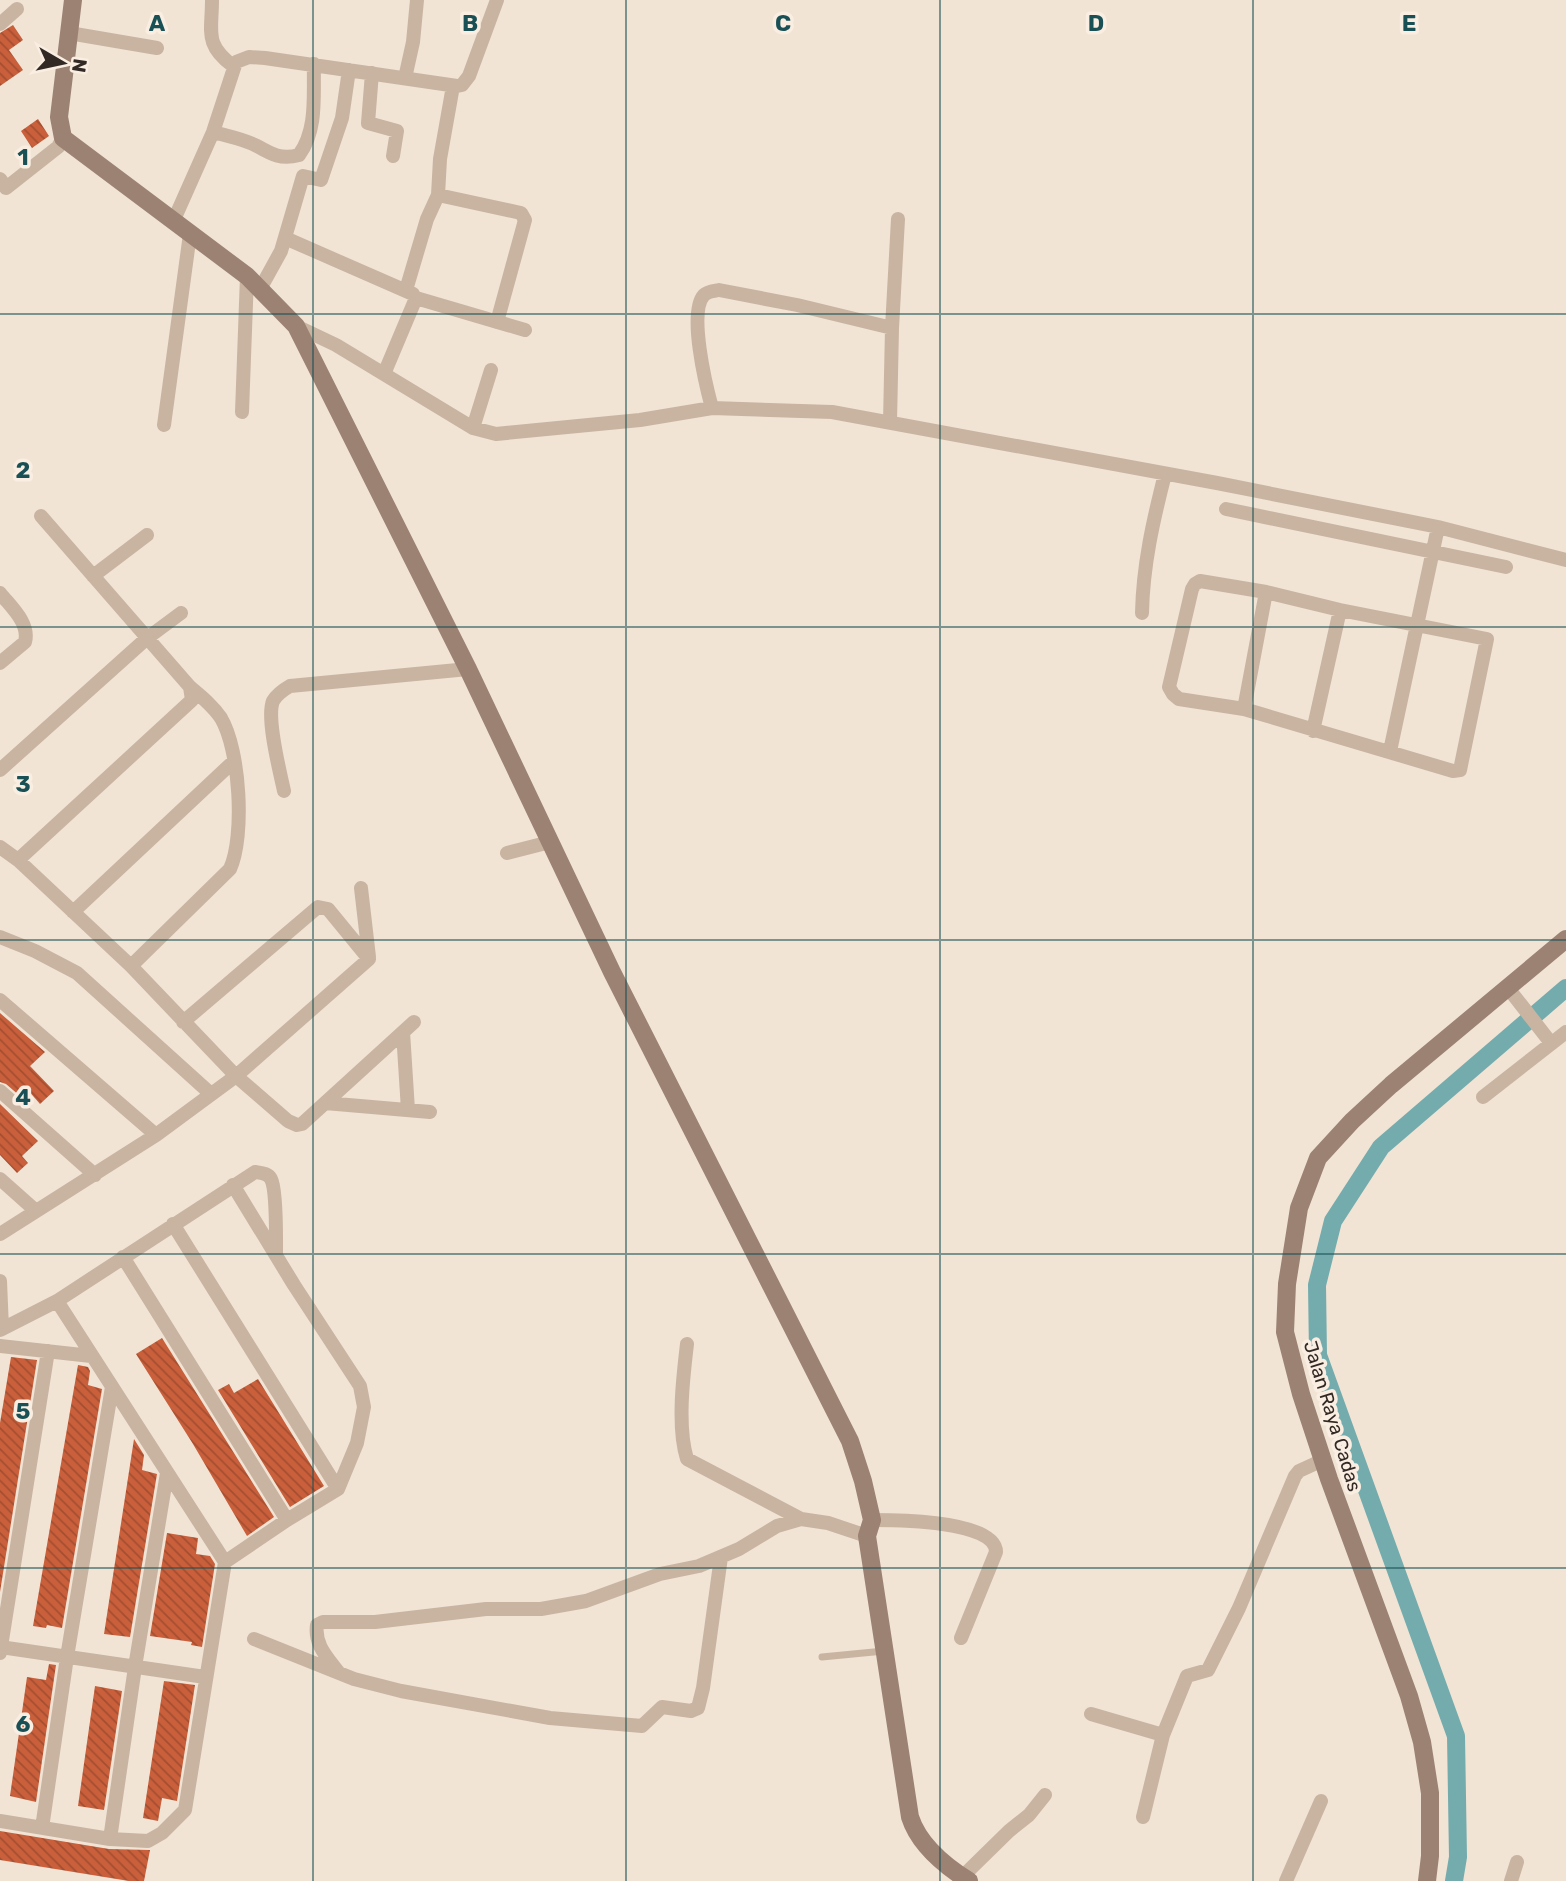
<svg xmlns="http://www.w3.org/2000/svg" width="1566" height="1881" font-family="Rubik,sans-serif">
<style>
.lines{fill:none;stroke-linecap:round;stroke-linejoin:round}
.canal{stroke:#74acae;stroke-width:18}
.building{fill:url(#building-back-hatch)}
.lane{stroke:#c9b4a1;stroke-width:7}
.street{stroke:#c9b4a1;stroke-width:14}
.secondary{stroke:#9c8273;stroke-width:18}
.grid{fill:none;stroke:#195055;stroke-width:2;stroke-opacity:0.55}
.labels{text-anchor:middle;stroke-width:7;stroke-linejoin:round;paint-order:stroke}
.street-label{font-size:19px;fill:#332924;stroke:#f9eee1}
.grid-label{font-size:23px;text-anchor:middle;font-weight:bold;fill:#195055;stroke:#f9eee1;stroke-width:7;stroke-linejoin:round;paint-order:stroke}
</style>
<defs>
<pattern id="building-back-hatch" width="6" height="6" patternUnits="userSpaceOnUse" patternTransform="scale(1.75)"><rect width="6" height="6" fill="#c95f3b"/><path d="M-1 5l2 2M0 0l6 6M5-1l2 2" fill="none" stroke="#a44e31"/></pattern>
</defs>
<rect width="100%" height="100%" fill="#f1e4d5"/>
<g class="lines">
<path class="canal" d="M1454,1881L1458,1857L1456,1736L1318,1355L1317,1285L1333,1221L1381,1147L1566,988"/>
</g>
<path class="building" d="M13,25L23,40L9,50L23,70L0,86V33Z
M38,119L49,136L32,148L21,131Z
M0,1013L45,1052L30,1066L54,1091L40,1104L27,1089L20,1096L6,1084L0,1082Z
M0,1104L38,1141L22,1156L28,1163L17,1173L0,1155Z
M162,1338L274,1517L247,1536L193,1444L136,1354Z
M11,1357L37,1360L0,1592V1423Z
M78,1365L88,1367L90,1371L88,1385L102,1389L62,1628L47,1625L46,1628L33,1626Z
M258,1379L324,1486L290,1507L218,1390L229,1384L234,1393Z
M134,1439L144,1455L142,1470L157,1474L130,1637L104,1634Z
M167,1533L198,1538L196,1554L210,1556L215,1564L202,1647L191,1645L192,1642L150,1636Z
M49,1664L56,1665L36,1802L10,1796L27,1677L46,1680Z
M164,1681L195,1685L177,1801L162,1798L158,1821L143,1818Z
M95,1686L122,1691L104,1810L78,1806Z
M0,1831L109,1849L150,1850L144,1881H129L0,1860Z"/>
<g class="lines">
<path class="lane" d="M822,1657L884,1651"/>
<path class="street" d="M212,0C212,32 204,44 233,66
M0,24L17,9
M69,33L157,48
M372,73L368,123L397,131L393,156
M405,78L413,42L417,0
M213,132C227,136 244,139 257,146C271,154 281,160 299,155C318,129 313,94 314,64
M0,179L6,188L58,147L63,138
M438,195L521,213L525,220L497,322
M173,222L213,132L236,62L249,57L265,58L457,86L462,85L469,76L497,0
M285,238L413,294
M260,289L281,251L303,176L321,180L342,118L349,70
M406,290L427,219L438,195L440,159L453,86
M296,326L336,345L473,428L496,434L640,420L712,408L832,412L1217,483L1438,527L1566,560
M384,374L416,298L525,330
M712,408C706,386 688,312 704,295C708,291 714,291 719,290L797,305L892,328
M242,412L247,276
M890,422L892,328L898,219
M164,425L190,234
M473,428L491,370
M1226,509L1506,567
M93,576L147,535
M1200,581L1266,592L1340,610L1487,639L1460,770L1453,771L1244,709L1179,699L1173,694L1169,687L1192,589L1195,584Z
M0,593C11,607 30,623 25,642L0,663
M1142,613C1143,565 1153,521 1165,474
M1244,709L1266,592
M1313,731L1340,610
M1390,751L1438,527
M0,770L146,639L181,613
M284,791C280,772 266,718 273,701C277,694 283,690 290,686L468,669
M0,847L18,860L131,966L236,1076L156,1135L0,1234
M507,853L550,842
M18,860L192,700L190,687L41,516
M361,888L369,957
M73,912L233,762
M0,937L35,951L77,973L211,1094
M369,959L236,1076L288,1121L297,1125L302,1124L414,1022
M131,966L230,869C245,836 240,750 221,718C213,706 202,697 190,687
M1508,988L1551,1043
M0,1000L156,1135
M183,1022L318,907L328,909L369,959
M403,1032L408,1110
M0,1091L95,1175
M1483,1097L1566,1032
M325,1103L430,1112
M0,1179L36,1211
M173,1224L338,1489
M123,1257L287,1520
M0,1281L2,1328
M57,1301L225,1562
M0,1330L57,1301L255,1172C261,1173 268,1173 271,1179C277,1190 276,1239 276,1255
M687,1344C683,1378 677,1427 687,1459L801,1519
M0,1346L91,1356
M872,1520C895,1520 996,1520 996,1552L961,1638
M254,1639L354,1679L401,1691L550,1718L642,1726L662,1707L691,1711L698,1708L703,1688L721,1557
M0,1647L205,1677
M0,1653L48,1351
M339,1673C328,1658 314,1645 317,1625L323,1622H375L486,1609H541L586,1601L660,1574L699,1566L739,1549L777,1526L801,1519L828,1523L867,1536
M1091,1714L1163,1735L1187,1676L1208,1670L1239,1608L1295,1476L1299,1471L1323,1460
M1143,1817L1163,1735
M0,1821L110,1839L148,1841L162,1833L185,1810L225,1562L287,1520L338,1489L357,1443L364,1407L360,1386L294,1285L233,1185
M42,1828L67,1657L112,1387
M110,1839L135,1667L167,1473
M962,1877L1009,1831L1029,1815L1045,1795
M1286,1881L1321,1801
M1511,1881L1517,1862"/>
<path class="secondary" d="M73,0L59,117L63,138L247,276L296,326L468,669L612,972L850,1441L863,1481L872,1520L867,1536L910,1817C919,1845 945,1866 969,1881
M1427,1881L1430,1856V1793L1422,1742L1409,1696L1329,1479L1301,1394L1285,1332L1287,1284L1299,1208L1318,1158L1352,1121L1391,1085L1566,939"/>
</g>
<path class="grid" d="M313,0V1881M626,0V1881M940,0V1881M1253,0V1881M0,314H1566M0,627H1566M0,940H1566M0,1254H1566M0,1568H1566"/>
<g class="labels">
<g class="street-label">
<text transform="translate(1333 1416) rotate(73)" y="7">Jalan Raya Cadas</text>
</g>
</g>
<g class="grid-label">
<text x="157" y="31">A</text>
<text x="470" y="31">B</text>
<text x="783" y="31">C</text>
<text x="1096" y="31">D</text>
<text x="1409" y="31">E</text>
<text x="23" y="165">1</text>
<text x="23" y="478">2</text>
<text x="23" y="792">3</text>
<text x="23" y="1105">4</text>
<text x="23" y="1419">5</text>
<text x="23" y="1732">6</text>
</g>
<g transform="translate(63 63) rotate(99)" stroke="#f9eee1" stroke-width="5" paint-order="stroke">
<path d="M0-5L12 26L0 18L-12 26Z" fill="#332924"/>
<text y="-10" font-size="19" font-weight="bold" text-anchor="middle" fill="#332924">N</text>
</g>
</svg>
